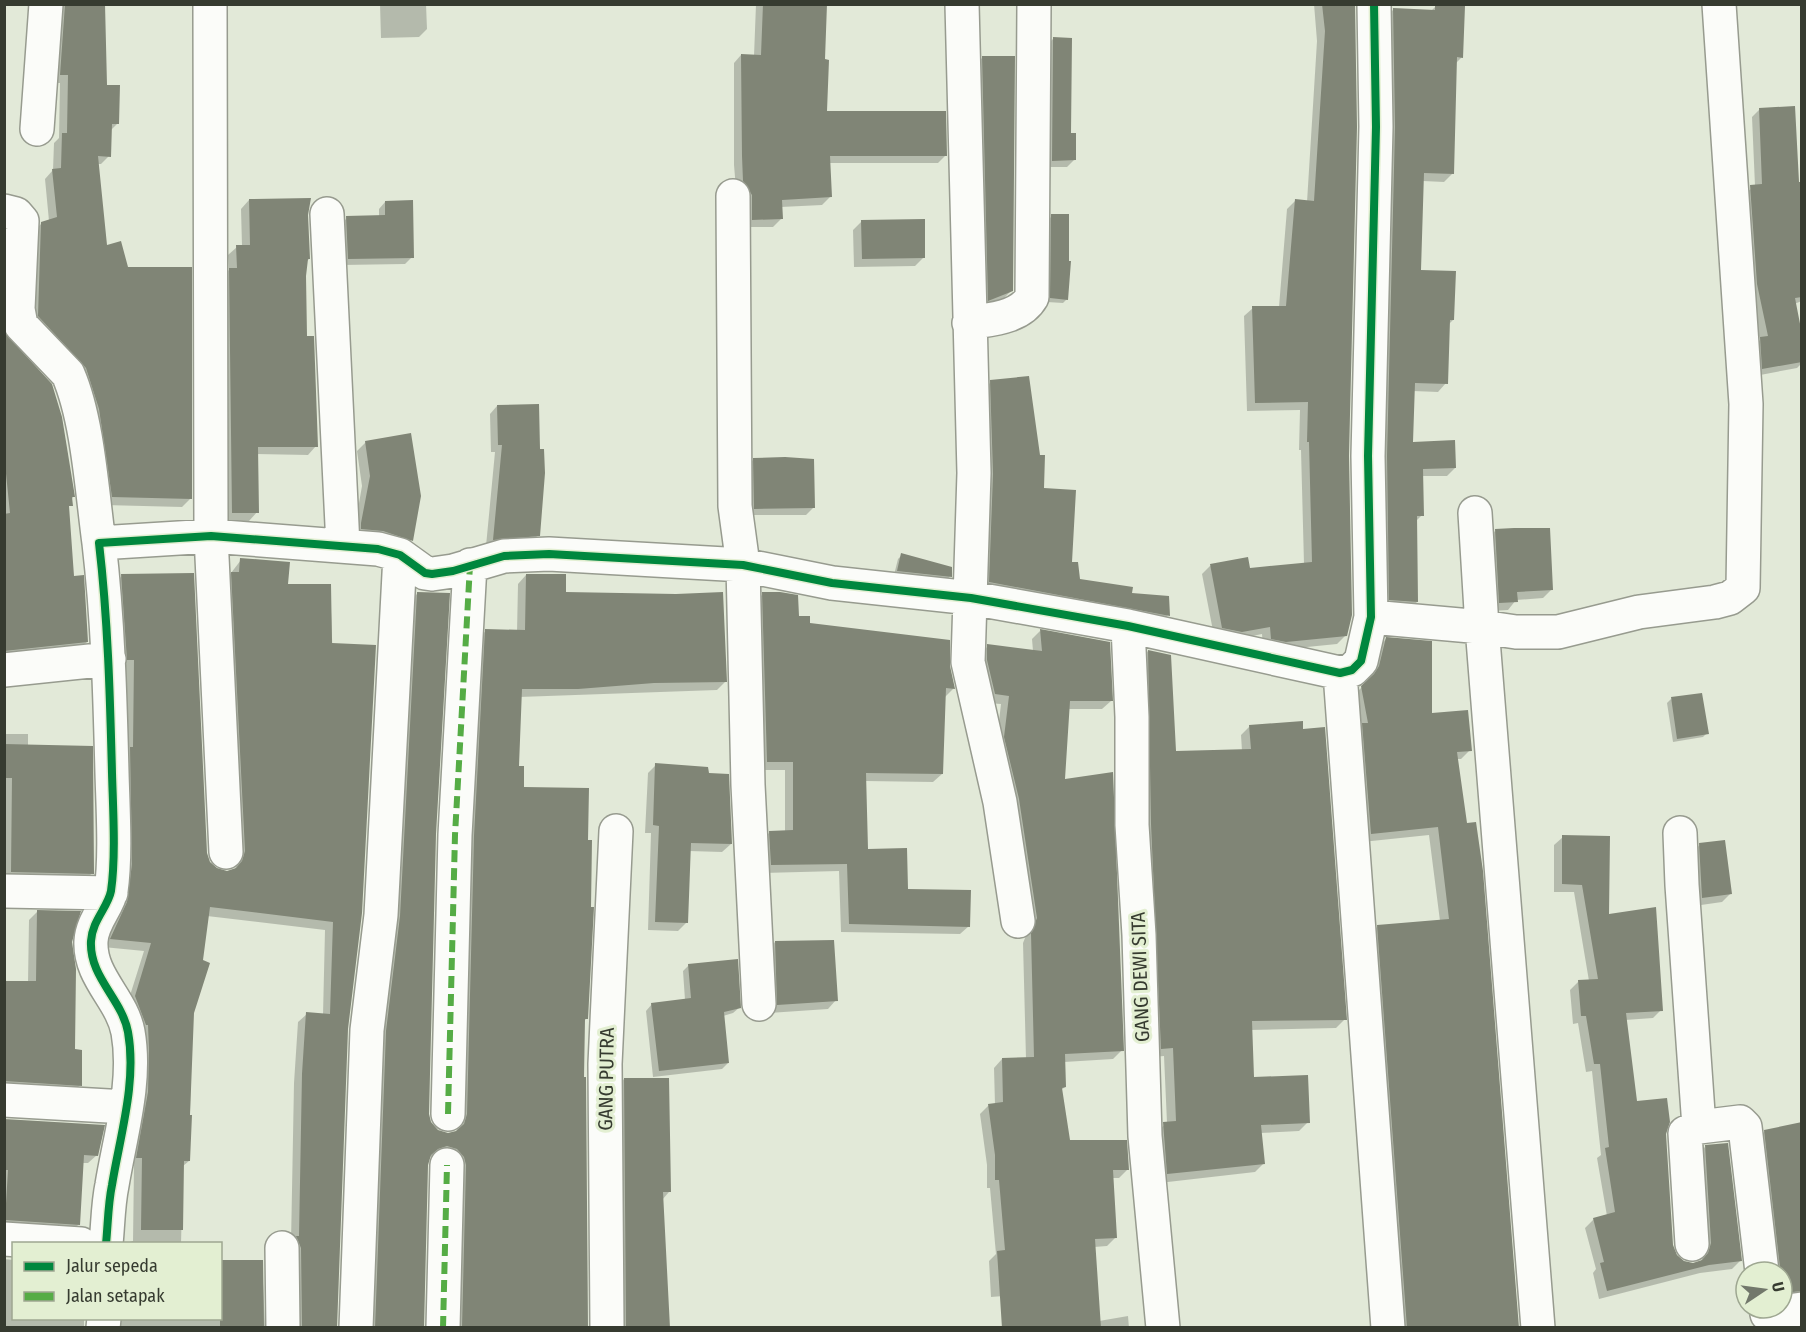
<svg xmlns="http://www.w3.org/2000/svg" width="1806" height="1332" font-family="'Fira Sans Condensed',sans-serif">
<style>
.shadow{fill:#0003}
.building{fill:#808576}
.lines{fill:none;stroke-linecap:round;stroke-linejoin:round}
.street-casing{stroke:#979b8f;stroke-width:36}
.street{stroke:#fbfcf9;stroke-width:33}
.quiet{stroke:#55ac45;stroke-width:6;stroke-dasharray:12 6;stroke-linecap:butt}
.cycleway-casing{stroke:#e3efd2;stroke-width:11}
.cycleway{stroke:#00873e;stroke-width:8}
.labels{text-anchor:middle;stroke-width:6;stroke-linejoin:round;paint-order:stroke}
.street-label{font-size:20px;fill:#363b30;stroke:#e3efd2}
</style>
<rect width="100%" height="100%" fill="#e2e9d8"/>
<path class="shadow" d="M55,4H105V86L118,123L110,131L109,156L101,164H97L105,247L191,498L182,507L104,505L31,325L33,232L42,223L49,221L45,179L53,170L54,143L59,138L60,83H52Z
M380,4H426L427,29L419,37L381,38Z
M756,4H826L823,61L825,113L946,155L938,163H829L830,197L822,205L781,207V219L773,227H745L736,189L734,165V63L741,55L754,56Z
M1314,4H1354L1346,635L1337,644L1277,650L1263,647L1262,634L1233,640L1214,636L1202,574L1210,566L1249,569L1304,564L1301,450H1299L1300,410L1247,411L1244,316L1253,308L1279,307L1287,209L1296,200L1307,202L1317,41Z
M1436,6L1462,57L1456,63L1452,174L1444,182L1423,181L1419,272L1453,320L1449,324L1446,383L1438,392L1413,391L1411,443L1455,468L1447,476H1421L1422,515L1415,522L1417,602L1409,610L1382,608L1385,18L1393,10L1430,12Z
M1053,39L1074,160L1067,167H1045L1046,46Z
M983,57L1012,290L1003,299L980,308L974,66Z
M1760,109L1797,183L1802,301L1794,304L1802,342V363L1797,368L1755,376L1753,347L1760,340L1749,293L1743,195L1755,186L1752,117Z
M249,200L309,259L306,262L305,338L316,446L308,455L256,454L257,512L249,521H224L221,278L229,270L228,255L237,247L242,246L241,209Z
M385,202L412,257L405,264L342,265L340,225L347,218L379,217V209Z
M1052,216L1067,262V299L1063,303L1047,302L1048,220Z
M862,221L924,257L915,266L854,267L853,230Z
M4,333L73,497L67,509L73,577L87,642L79,650L4,658Z
M991,382L1043,489L1078,580L1130,595L1168,615L1160,623L982,590L983,390Z
M497,406L538,535L531,543L486,546L495,452H491L490,414Z
M366,442L411,540L403,549L353,537L362,486L357,451Z
M754,459L813,508L806,515H748L747,466Z
M1495,531L1552,589L1543,598L1516,600L1508,610L1491,611L1487,540Z
M902,555L950,576L947,580L894,575L898,559Z
M241,560L287,586L330,585L347,1029L336,1327L294,1328L291,1243L294,1083L298,1022L307,1014L323,1015L325,930L207,916L192,1013L189,1161L183,1166L181,1244H123L133,1241L134,1166H129L127,1005L144,951L103,947L119,912L125,754L126,667L119,668L113,584L122,576L209,863L216,870L226,872L235,869L237,861L224,582Z
M526,575L725,682L717,690L519,697L517,768L587,1018L583,1022L587,1328H454L439,1154L429,1157L427,1164L423,1328H367L378,1041L409,602L417,594L435,834L428,1114L430,1123L437,1131L448,1134L456,1132L459,1124L477,639L486,631L517,632L518,584Z
M763,594L809,625L948,666L953,689L945,697L942,774L933,782L865,781L867,850L907,890L969,926L960,934L841,932L839,871L763,873L761,841L770,832H785V770H759L755,602Z
M1040,631L1111,701L1102,709H1068L1064,780L1122,1050L1113,1059L1064,1062L1065,1087L1061,1090L1069,1142L1128,1169L1119,1178H1112L1116,1237L1107,1246L1094,1247L1099,1321L1128,1316L1129,1328H1018L1016,1295L991,1297L989,1261L996,1254L990,1188H987V1165L980,1114L988,1106L995,1105L994,1068L1002,1059H1026L1023,943L1029,928L996,747L1001,704L986,703L979,655L988,646L1033,651L1032,639Z
M1386,639L1431,715L1470,750L1461,759H1456L1518,1328H1398L1369,935L1378,926L1440,921L1429,835L1362,842L1353,696L1367,682L1377,648Z
M1148,651L1174,752L1242,751L1241,735L1250,726L1302,731L1345,1019L1336,1028L1250,1030L1253,1078L1308,1122L1299,1131L1260,1133L1264,1163L1255,1172L1159,1183L1155,1133L1167,1123L1164,1056L1153,1057L1140,660Z
M1671,699L1707,733L1703,737L1673,742L1667,703Z
M4,734H28V746L92,873L84,882L4,880Z
M656,765L731,844L722,852L689,851L686,923L678,931L648,930L651,833H645L648,773Z
M1563,837L1661,1010L1653,1018L1625,1020L1636,1103L1665,1134L1672,1246L1676,1256L1684,1262L1693,1264L1701,1262L1703,1252L1697,1155L1705,1147L1740,1261L1732,1269L1700,1273L1599,1299L1593,1273L1596,1269L1585,1228L1594,1219L1607,1216L1597,1158L1601,1155L1592,1071L1586,1072L1578,1023L1573,1024L1570,990L1579,981H1589L1574,892H1554V845Z
M1700,845L1731,893L1722,902L1694,906L1691,853Z
M37,912L71,942L73,1051L80,1085L72,1094L4,1091V982H28L29,920Z
M775,942L836,1000L828,1009L769,1013L767,951Z
M689,965L740,1007L733,1013L723,1016L728,1063L722,1069L653,1077L646,1011L652,1004L685,1000L683,971Z
M624,1079L669,1192L662,1200L669,1328H618L616,1088Z
M4,1120L97,1155L88,1163H82L79,1224L70,1233L4,1231Z
M1802,1124V1302L1782,1300V1272H1771L1756,1140L1765,1131Z
M4,1259L14,1260V1318H84V1328H4Z
M262,1261L265,1328H115L113,1318H220Z"/>
<path class="building" d="M65,4H105L107,85H120L119,124H112L111,157L98,156L107,245L121,241L128,267H192V499L112,497L99,409L86,368L38,316L41,222L57,217L52,169L61,168L62,133H67L68,75H60Z
M763,4H827L825,59L829,60L827,111H946L947,156H830L832,197L782,200L783,219L752,220V195L743,181L742,156L741,54L761,55Z
M1322,4H1355L1357,127L1349,456L1352,615L1347,636L1286,642L1271,639L1270,627L1242,632L1222,628L1210,564L1248,557L1250,568L1312,562L1309,442H1307L1308,402L1255,403L1252,306H1286L1295,199L1314,201L1325,31Z
M1435,5L1465,6L1463,58L1457,57L1454,174L1424,173L1421,270L1456,271L1454,320H1450L1448,384L1415,383L1413,442L1455,440L1456,468L1423,469L1424,516H1417L1418,602L1389,600L1387,456L1395,127L1393,8L1435,10Z
M1053,37L1072,38L1071,133H1076V160L1052,161Z
M982,56H1015L1013,291L988,301Z
M1795,106L1799,182H1802V297L1795,298L1802,334V362L1762,369L1760,337L1768,336L1757,284L1750,185L1762,184L1759,108Z
M311,198L308,215L310,259H308L306,276L307,336H314L318,447H258L259,513H232L229,268H237L236,245H250L249,199Z
M413,200L414,258L348,259L346,216L385,215V201Z
M1051,214H1069V261H1071L1068,300L1050,298Z
M925,219V258L862,259L861,220Z
M4,332L52,384L62,417L75,497H72L73,506H69L74,576L84,575L88,642L4,651V514L10,513L4,454Z
M1029,376L1040,455H1045L1044,488L1076,490L1072,562H1078L1080,579L1133,587L1132,593L1169,596L1170,616L989,582L993,474L990,380Z
M539,404L540,449H544L545,473L540,536L493,540L502,445H498L497,405Z
M411,433L421,496L413,541L383,531L361,529V523L370,476L365,441Z
M785,457L814,459L815,508L754,509L753,458Z
M1514,528H1550L1553,590L1517,592L1518,602L1499,603L1495,529Z
M901,553L952,567V577L897,571Z
M240,558L290,562L288,584H331L332,643L376,645L362,913L348,1029L337,1328H302L301,1248L296,1236H299L302,1074L306,1012L330,1014L333,922L210,907L203,960L210,963L194,1013L190,1115H192L190,1161H184L183,1230H141L142,1158H136L148,1092L149,1051L148,1025H146L135,996L151,943L110,939L127,902L132,864L130,747H133L134,660H127L121,574L194,573L207,853L210,862L217,868L227,871L236,868L242,861L245,851L231,572H239Z
M526,574H566V592L676,594L723,592L727,682L654,683L578,689H522L519,766H524V787L589,788L588,840H592L591,907H594L588,1019H585L584,1077H586L588,1328L462,1327L466,1165L464,1157L457,1149L447,1146L438,1149L431,1155L428,1165L424,1328H375L386,1031L400,916L417,592L450,593L436,834L429,1114L431,1122L438,1130L448,1133L456,1131L464,1124L467,1114L474,836L485,629L525,630Z
M762,592H780L798,595L799,616H810V623L950,640V666L955,689L946,688L943,774L866,773L868,849L907,848L908,889L971,890L970,927L849,924L847,864L771,865L769,831L793,830V762H767Z
M1040,629L1110,642L1113,701H1070L1065,779L1113,772L1124,1051L1065,1054L1066,1087L1062,1088L1070,1140H1127L1129,1170H1113L1117,1238L1095,1239L1101,1328H1002L997,1251L1005,1250L999,1180H995V1155L988,1104L1003,1102L1002,1058L1034,1057L1031,933L1037,918L1019,799L1004,737L1009,696L995,694L987,660V644L1042,651Z
M1386,637L1432,641V713L1468,710L1472,751L1457,752L1467,823L1476,822L1483,871L1519,1328H1407L1377,925L1449,919L1438,827L1371,834L1362,723H1368L1361,686L1374,674L1379,666Z
M1148,650L1171,655L1176,751L1251,749L1249,725L1303,721V729L1325,727L1347,1020L1252,1021L1254,1077L1308,1075L1310,1123L1261,1125L1265,1164L1167,1174L1163,1122L1176,1121L1173,1048L1161,1049L1151,824Z
M1702,693L1709,734L1677,739L1671,697Z
M4,744L93,746L94,874L11,872L12,778H4Z
M655,763L708,767L709,773L729,774L732,844L691,843L688,923L655,922L659,826L653,825Z
M1562,835L1610,836L1609,914L1656,907L1663,1011L1626,1013L1637,1101L1667,1098L1670,1122L1666,1134L1673,1245L1677,1255L1684,1261L1693,1263L1702,1260L1708,1253L1711,1243L1705,1145L1728,1143L1742,1261L1709,1265L1607,1291L1600,1263L1604,1262L1593,1218L1615,1212L1605,1148L1609,1147L1600,1064H1594L1586,1016H1581L1578,980L1598,979L1582,885L1562,884Z
M1725,840L1732,894L1702,898L1699,843Z
M37,910L81,911L72,942L76,969L75,1049L82,1050V1086L4,1081V981H36Z
M834,940L838,1001L777,1005L775,941Z
M738,959L741,1008L724,1012L729,1063L659,1071L651,1003L691,998L688,964Z
M624,1078H669L671,1192H663L670,1328H626Z
M4,1119L105,1125L98,1156L84,1155L80,1225L5,1220L8,1170H4Z
M1802,1122V1291L1783,1293L1764,1130Z
M220,1260H263L264,1328H220Z"/>
<g class="lines">
<defs>
<path id="street" d="M210,4L211,536L226,852
M962,4L974,473L968,662L1000,802L1018,921
M37,129L46,4
M733,196L735,506L743,565L748,785L759,1004
M4,211L16,214L22,221L18,309L21,325L68,374C88,420 92,492 99,543
M327,214L343,546
M969,323C991,319 1020,318 1032,297L1034,4
M1371,617L1482,627L1475,513
M1128,626L1132,717V825L1139,935L1145,1136L1163,1328
M4,670L109,659
M1340,673L1388,1328
M1680,833L1682,885L1699,1127
M4,891L111,893
M4,1100L126,1107
M448,1114L455,835L470,565
M4,1239L81,1244
M106,1244C108,1224 108,1204 112,1185C120,1136 137,1082 128,1032C122,999 89,977 91,941C92,921 108,907 111,891C116,857 113,809 112,773C110,696 108,620 99,543L211,536L378,549L400,555L425,573L432,574L453,571L504,556L549,554L743,565L832,583L971,598L1128,626L1340,673L1352,670L1361,661L1371,617L1368,456L1376,127L1374,4
M1692,1244L1685,1133L1699,1127L1740,1122L1745,1127L1762,1272
M282,1248L283,1328
M1767,1314L1802,1309
M103,1328L104,1318
M356,1328L367,1030L381,915L400,555
M443,1328L447,1165
M607,1328L605,1064L616,831
M1538,1328L1482,627L1516,632H1558L1639,612L1715,602L1730,598L1743,588L1746,404L1719,4"/>
</defs>
<use href="#street" class="street-casing"/>
<use href="#street" class="street"/>
<path class="quiet" d="M448,1114L455,835L470,565
M443,1328L447,1165"/>
<defs>
<path id="cycleway" d="M106,1244C108,1224 108,1204 112,1185C120,1136 137,1082 128,1032C122,999 89,977 91,941C92,921 108,907 111,891C116,857 113,809 112,773C110,696 108,620 99,543L211,536L378,549L400,555L425,573L432,574L453,571L504,556L549,554L743,565L832,583L971,598L1128,626L1340,673L1352,670L1361,661L1371,617L1368,456L1376,127L1374,4"/>
</defs>
<use href="#cycleway" class="cycleway-casing"/>
<use href="#cycleway" class="cycleway"/>
</g>
<g class="labels">
<g class="street-label">
<text transform="translate(1140 977) rotate(-92)" y="7">GANG DEWI SITA</text>
<text transform="translate(606 1079) rotate(-89)" y="7">GANG PUTRA</text>
</g>
</g>
<rect width="1806" height="1332" fill="none" stroke="#363b30" stroke-width="12"/>
<rect x="12" y="1242" width="210" height="78" fill="#e3efd2" stroke="#9ea791" stroke-width="1.5"/>
<rect x="24" y="1262" width="30" height="9" fill="#00873e" stroke="#9ea791" stroke-width="1.5"/>
<text x="66" y="1272" font-size="18" fill="#363b30">Jalur sepeda</text>
<rect x="24" y="1292" width="30" height="9" fill="#55ac45" stroke="#9ea791" stroke-width="1.5"/>
<text x="66" y="1302" font-size="18" fill="#363b30">Jalan setapak</text>
<g transform="translate(1764 1290) rotate(77)"><circle r="28" fill="#e3efd2" stroke="#9ea791" stroke-width="1.5"/>
<path d="M0-4.5L10 22L0 15L-10 22Z" fill="#72786b"/>
<text y="-9" font-size="16" font-weight="bold" text-anchor="middle" fill="#363b30">U</text>
</g>
</svg>
